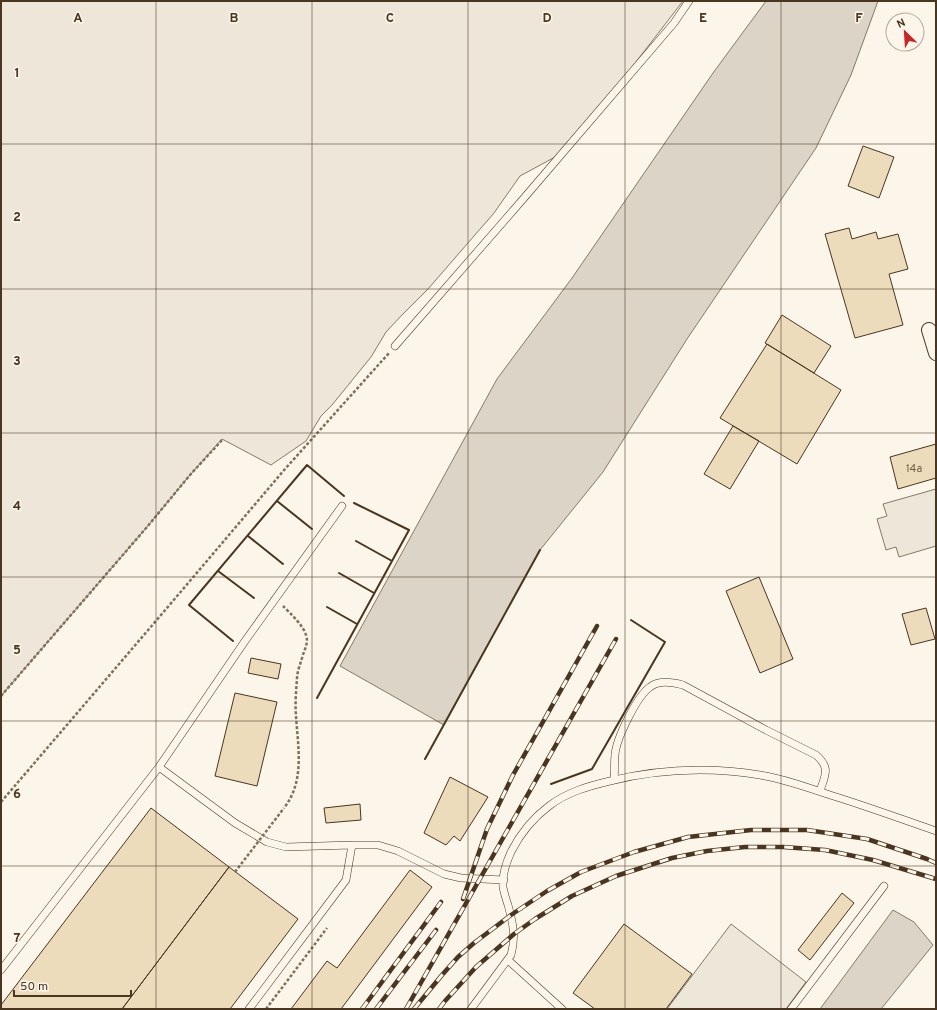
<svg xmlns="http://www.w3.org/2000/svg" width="937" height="1010" font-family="Overpass,sans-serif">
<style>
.green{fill:#ede6d9;stroke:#887966}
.parking{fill:#ede7d9;stroke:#887966}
.water{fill:#dcd4c6;stroke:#887966}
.building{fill:#ecdcbc;stroke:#4a3520}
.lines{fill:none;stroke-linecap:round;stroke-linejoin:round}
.service-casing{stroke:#4a3520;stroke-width:8}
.minor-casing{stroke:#4a3520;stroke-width:16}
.path{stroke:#7f6f5c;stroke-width:2.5;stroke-dasharray:3 2;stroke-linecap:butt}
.service{stroke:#fbf6e9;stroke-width:7}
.minor{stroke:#fbf6e9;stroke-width:14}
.rail-casing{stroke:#4a3520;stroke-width:4.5}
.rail{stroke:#fbf6e9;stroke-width:3;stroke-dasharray:9;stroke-linecap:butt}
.path-bridge{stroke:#7f6f5c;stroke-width:2.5;stroke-dasharray:3 2;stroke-linecap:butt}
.wall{stroke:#4a3520;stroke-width:2}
.grid{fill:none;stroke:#4a3520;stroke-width:1;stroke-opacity:0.55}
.labels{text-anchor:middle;stroke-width:3;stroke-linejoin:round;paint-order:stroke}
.number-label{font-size:11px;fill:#725f47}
.grid-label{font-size:13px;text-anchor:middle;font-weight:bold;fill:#4a3520;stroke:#fbf6e9;stroke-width:3;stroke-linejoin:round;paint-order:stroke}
</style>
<rect width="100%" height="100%" fill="#fbf6e9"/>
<path class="green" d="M1,1H683L568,150L520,176L494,213L428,289L402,315L386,332L371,357L332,405L321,416L306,441L271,465L222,439L190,475L147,527L1,696Z"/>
<path class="parking" d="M936,489V546L899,557L896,547L886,550L877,519L887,516L883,504Z
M731,924L806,982L786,1009H667Z"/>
<path class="water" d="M766,1H878L851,75L816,148L687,339L603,472L540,550L444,725L340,666L497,379L572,278L713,73Z
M893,910L914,922L933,945L881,1009H820Z"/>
<path class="building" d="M863,146L894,157L879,198L848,186Z
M849,228L852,239L876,232L878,239L898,234L908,269L889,274L903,325L855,338L825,234Z
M782,315L831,346L814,373L765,343Z
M767,344L841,390L797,464L720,418Z
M733,426L759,441L730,489L704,474Z
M936,444V478L898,489L890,457Z
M759,577L793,659L760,673L726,591Z
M926,608L935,639L911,645L902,614Z
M251,658L281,664L278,679L248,673Z
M235,693L277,702L257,786L215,776Z
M450,777L488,797L460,841L454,836L446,845L424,833Z
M360,804L361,820L326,823L324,808Z
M151,808L229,867L122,1009H1V1005Z
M229,867L298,919L230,1009H122Z
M410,870L432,887L341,1009H291L327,961L337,968Z
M842,893L854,903L810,960L798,950Z
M624,924L692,974L666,1009H595L573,993Z"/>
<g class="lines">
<defs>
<path id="service" d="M395,346L524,198L674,23L689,1
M159,767L245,641L342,506
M614,780C615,771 614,763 615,755C616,739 637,696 650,687C659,680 672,682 683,685L766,730L816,755C831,768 825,775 820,791
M508,960L562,1009
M1,970L159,767L235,823L267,842L286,847L352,845H378L398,851L444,874L461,878L504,880
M249,1009L346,880L352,845
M471,1009L511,955C516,937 513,923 508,905C506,899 504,893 503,887C502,876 506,863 511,852C520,834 533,818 549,806C567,792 589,786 610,781C659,769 711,767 760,775C784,779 807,787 830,795C866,806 901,819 936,831
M791,1009L884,886"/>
<path id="minor" d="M929,330L936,353"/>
</defs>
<use href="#service" class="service-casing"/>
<use href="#minor" class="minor-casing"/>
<path class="path" d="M283,606C290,613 303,625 306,635C309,643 304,650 302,658C300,665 297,672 297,679C296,691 295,704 296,716C298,748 305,781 284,808
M1,696L147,527L190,475L223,439
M1,802L161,615L285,469L389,353
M266,1009L327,928"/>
<use href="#service" class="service"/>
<use href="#minor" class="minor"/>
<defs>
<path id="rail" d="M463,899L487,829L513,775L597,626
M362,1009L441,902
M376,1009L436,930
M406,1009L616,639
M414,1009L442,975L458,957L474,943L511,915L547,891L581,872L634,852L688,837L751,830H807L867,839L927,859L936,863
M439,1009L445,1001L476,967L514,934L535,919L572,896L616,876L672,858L707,851L745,847H783L825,850L873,860L936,879"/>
</defs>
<use href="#rail" class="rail-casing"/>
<use href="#rail" class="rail"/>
<path class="path-bridge" d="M235,872L284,808"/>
<path class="wall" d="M277,501L312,529
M248,536L283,564
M356,541L392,561
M218,571L254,598
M339,573L374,593
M327,607L357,624
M233,641L189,605L307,465L344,496
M317,698L409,530L354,503
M425,759L540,550
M551,784L592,769L665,642L631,620"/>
</g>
<path class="grid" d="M156,1V1009M312,1V1009M468,1V1009M625,1V1009M781,1V1009M1,144H936M1,289H936M1,433H936M1,577H936M1,721H936M1,866H936"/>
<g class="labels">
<g class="number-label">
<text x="914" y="472">14a</text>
</g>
</g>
<g class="grid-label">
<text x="78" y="22">A</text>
<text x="234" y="22">B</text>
<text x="390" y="22">C</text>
<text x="547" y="22">D</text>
<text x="703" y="22">E</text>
<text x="859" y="22">F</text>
<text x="17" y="77">1</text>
<text x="17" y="221">2</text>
<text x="17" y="365">3</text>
<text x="17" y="510">4</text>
<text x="17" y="654">5</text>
<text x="17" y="798">6</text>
<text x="17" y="942">7</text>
</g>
<rect width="937" height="1010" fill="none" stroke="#4a3520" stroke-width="4"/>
<g transform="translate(905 32) rotate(335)"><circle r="19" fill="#fbf6e9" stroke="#b4a999"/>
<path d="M0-3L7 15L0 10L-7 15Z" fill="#c62828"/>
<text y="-6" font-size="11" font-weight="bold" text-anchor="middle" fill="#4a3520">N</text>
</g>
<path d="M14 990v6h117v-6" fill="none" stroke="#4a3520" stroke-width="2"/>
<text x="20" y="990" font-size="12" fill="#4a3520" stroke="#fbf6e9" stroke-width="3" paint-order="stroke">50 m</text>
</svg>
